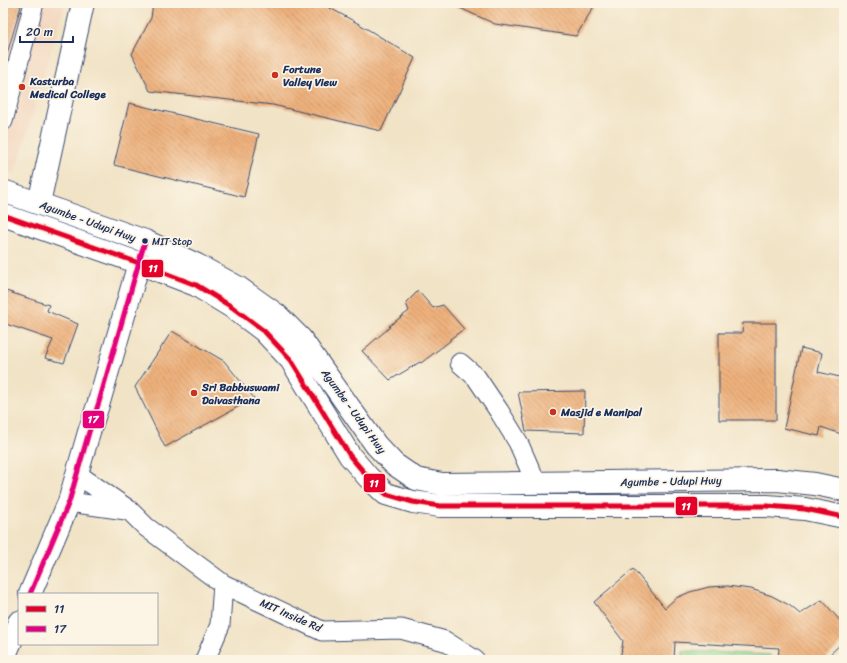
<svg xmlns="http://www.w3.org/2000/svg" width="847" height="663" font-family="Sriracha,sans-serif">
<style>
.built{fill:#f2d5bd}
.park{fill:#95de99;stroke:#58867c}
.building{fill:url(#building-back-hatch)}
.lines{fill:none;stroke-linecap:round;stroke-linejoin:round}
.minor-casing{stroke:#3b4a6e;stroke-width:21}
.tertiary-casing{stroke:#3b4a6e;stroke-width:24}
.trunk-casing{stroke:#3b4a6e;stroke-width:24}
.minor{stroke:#fff;stroke-width:19}
.tertiary{stroke:#fff;stroke-width:22}
.trunk{stroke:#fff;stroke-width:22}
.bus-1-casing{stroke:#fcf5e5;stroke-width:8}
.bus-2-casing{stroke:#fcf5e5;stroke-width:8}
.bus-1{stroke:#e4002b;stroke-width:5}
.bus-2{stroke:#e5007d;stroke-width:5}
.poi-dot{fill:#c8321e;stroke:#fcf5e5;stroke-width:1.5}
.bus-dot{fill:#1b2f5e;stroke:#fcf5e5;stroke-width:1.5}
.labels{text-anchor:middle;stroke-width:3.5;stroke-linejoin:round;paint-order:stroke}
.bus-label{font-size:10px;fill:#1b2f5e;stroke:#fcf5e5;text-anchor:start}
.poi-label{font-size:11px;font-weight:bold;fill:#1b2f5e;stroke:#fcf5e5;text-anchor:start}
.street-label{font-size:11px;fill:#1b2f5e;stroke:#fcf5e5}
.line-badge{stroke:#fcf5e5;stroke-width:1.5}
.badge-label{font-size:11px;text-anchor:middle;font-weight:bold;fill:#fff}
</style>
<defs>
<pattern id="building-back-hatch" width="6" height="6" patternUnits="userSpaceOnUse"><rect width="6" height="6" fill="#eeb17c"/><path d="M-1 5l2 2M0 0l6 6M5-1l2 2" fill="none" stroke="#c09069"/></pattern>
</defs>
<rect width="100%" height="100%" fill="#fcf5e5"/>
<filter id="ink" filterUnits="userSpaceOnUse"><feTurbulence type="fractalNoise" baseFrequency=".025" numOctaves="2"/><feDisplacementMap in="SourceGraphic" scale="8" xChannelSelector="R" yChannelSelector="G"/><feConvolveMatrix kernelMatrix="1 2 1 2 8 2 1 2 1" color-interpolation-filters="sRGB"/></filter>
<filter id="wash" filterUnits="userSpaceOnUse"><feTurbulence type="fractalNoise" baseFrequency=".012" numOctaves="4" result="noise"/><feDisplacementMap in="SourceGraphic" scale="16" xChannelSelector="R" yChannelSelector="G"/><feGaussianBlur stdDeviation="0.9" result="paint"/><feColorMatrix in="noise" values="0 0 0 0 0 0 0 0 0 0 0 0 0 0 0 0 0 1.4 0 .05"/><feComposite in="paint" operator="in"/></filter>
<g filter="url(#wash)">
<rect width="100%" height="100%" fill="#f1e3c6"/>
<path class="built" d="M3,3H65L15,174L3,171Z"/>
<path class="park" d="M682,651L770,655V660H682Z"/>
<g id="blocks">
<path class="building" d="M3,3H12L21,6L7,54H3Z
M153,3H321L359,24L415,58L381,131L273,105L150,91L132,54L151,18Z
M449,3H596L576,36L495,24Z
M129,103L259,134L244,197L114,165Z
M3,290L49,305L47,311L78,324L64,363L45,358L53,340L3,323Z
M418,291L433,308L443,305L464,329L450,339V341L421,363L420,362L390,380L362,351L390,327L389,326L409,311L406,303Z
M743,323H776V420H719V333H742Z
M172,331L224,361L254,398L165,447L135,387Z
M801,348L822,353L818,372L844,378V435L821,427L819,436L784,428Z
M585,391L584,433L526,431L518,392Z
M633,569L665,608L676,598L690,592L709,587L727,586L751,589L772,596L789,605L800,614L822,600L844,625V641L824,660H778L779,648L675,642L674,660H620L623,641L594,602Z"/>
</g>
</g>
<g filter="url(#ink)">
<use href="#blocks" fill-opacity="0" stroke="#3b4a6e" stroke-width="1"/>
<g class="lines">
<defs>
<path id="minor" d="M3,121L34,3
M460,363L476,377L499,411L518,442L536,483
M77,474L129,510L146,527L223,584L322,631L401,629L445,641L475,660
M69,502L126,510
M205,660L220,625L223,584"/>
<path id="tertiary" d="M39,203L83,3
M30,594L69,502L89,432L99,402L139,263
M3,660L19,622"/>
<path id="trunk" d="M3,191L145,241L197,265L239,288L277,315L301,339L376,445L394,464L416,479L442,484L777,480L815,484L844,490
M3,215L139,263L196,285L232,307L264,331L291,360L350,456L368,477L386,494L413,502L440,506H767L805,509L844,517"/>
</defs>
<use href="#minor" class="minor-casing"/>
<use href="#tertiary" class="tertiary-casing"/>
<use href="#trunk" class="trunk-casing"/>
<use href="#minor" class="minor"/>
<use href="#tertiary" class="tertiary"/>
<use href="#trunk" class="trunk"/>
<defs>
<path id="bus-1" d="M3,215L139,263L196,285L232,307L264,331L291,360L350,456L368,477L386,494L413,502L440,506H767L805,509L844,517"/>
<path id="bus-2" d="M30,594L69,502L89,432L99,402L145,241"/>
</defs>
<use href="#bus-1" class="bus-1-casing"/>
<use href="#bus-2" class="bus-2-casing"/>
<use href="#bus-1" class="bus-1"/>
<use href="#bus-2" class="bus-2"/>
</g>
</g>
<g class="poi-dot">
<circle cx="275" cy="75" r="4"/>
<circle cx="22" cy="87" r="4"/>
<circle cx="194" cy="393" r="4"/>
<circle cx="553" cy="412" r="4"/>
</g>
<circle class="bus-dot" cx="145" cy="241" r="3.5"/>
<g class="labels">
<g class="bus-label">
<text x="152" y="245">MIT Stop</text>
</g>
<g class="poi-label">
<text x="283" y="73">Fortune<tspan x="283" dy="13">Valley View</tspan></text>
<text x="30" y="85">Kasturba<tspan x="30" dy="13">Medical College</tspan></text>
<text x="202" y="391">Sri Babbuswami<tspan x="202" dy="13">Daivasthana</tspan></text>
<text x="561" y="416">Masjid e Manipal</text>
</g>
<g class="street-label">
<text transform="translate(88 221) rotate(20)" y="4">Agumbe - Udupi Hwy</text>
<text transform="translate(354 411) rotate(54)" y="4">Agumbe - Udupi Hwy</text>
<text transform="translate(671 481) rotate(-1)" y="4">Agumbe - Udupi Hwy</text>
<text transform="translate(291 615) rotate(24)" y="4">MIT Inside Rd</text>
</g>
</g>
<g class="line-badge">
<rect x="141" y="259" width="23" height="19" rx="4" fill="#e4002b"/>
<rect x="82" y="410" width="23" height="19" rx="4" fill="#e5007d"/>
<rect x="363" y="473" width="23" height="20" rx="4" fill="#e4002b"/>
<rect x="675" y="496" width="23" height="20" rx="4" fill="#e4002b"/>
</g>
<g class="badge-label">
<text x="153" y="272">11</text>
<text x="93" y="423">17</text>
<text x="374" y="487">11</text>
<text x="686" y="510">11</text>
</g>
<rect width="847" height="663" fill="none" stroke="#fcf5e5" stroke-width="16"/>
<rect x="18" y="593" width="140" height="52" fill="#fcf5e5" stroke="#a2a6af"/>
<rect x="26" y="606" width="20" height="6" fill="#e4002b" stroke="#a2a6af"/>
<text x="54" y="613" font-size="12" fill="#1b2f5e">11</text>
<rect x="26" y="626" width="20" height="6" fill="#e5007d" stroke="#a2a6af"/>
<text x="54" y="633" font-size="12" fill="#1b2f5e">17</text>
<path d="M20 36v6h53v-6" fill="none" stroke="#1b2f5e" stroke-width="2"/>
<text x="26" y="36" font-size="12" fill="#1b2f5e" stroke="#fcf5e5" stroke-width="3" paint-order="stroke">20 m</text>
</svg>
